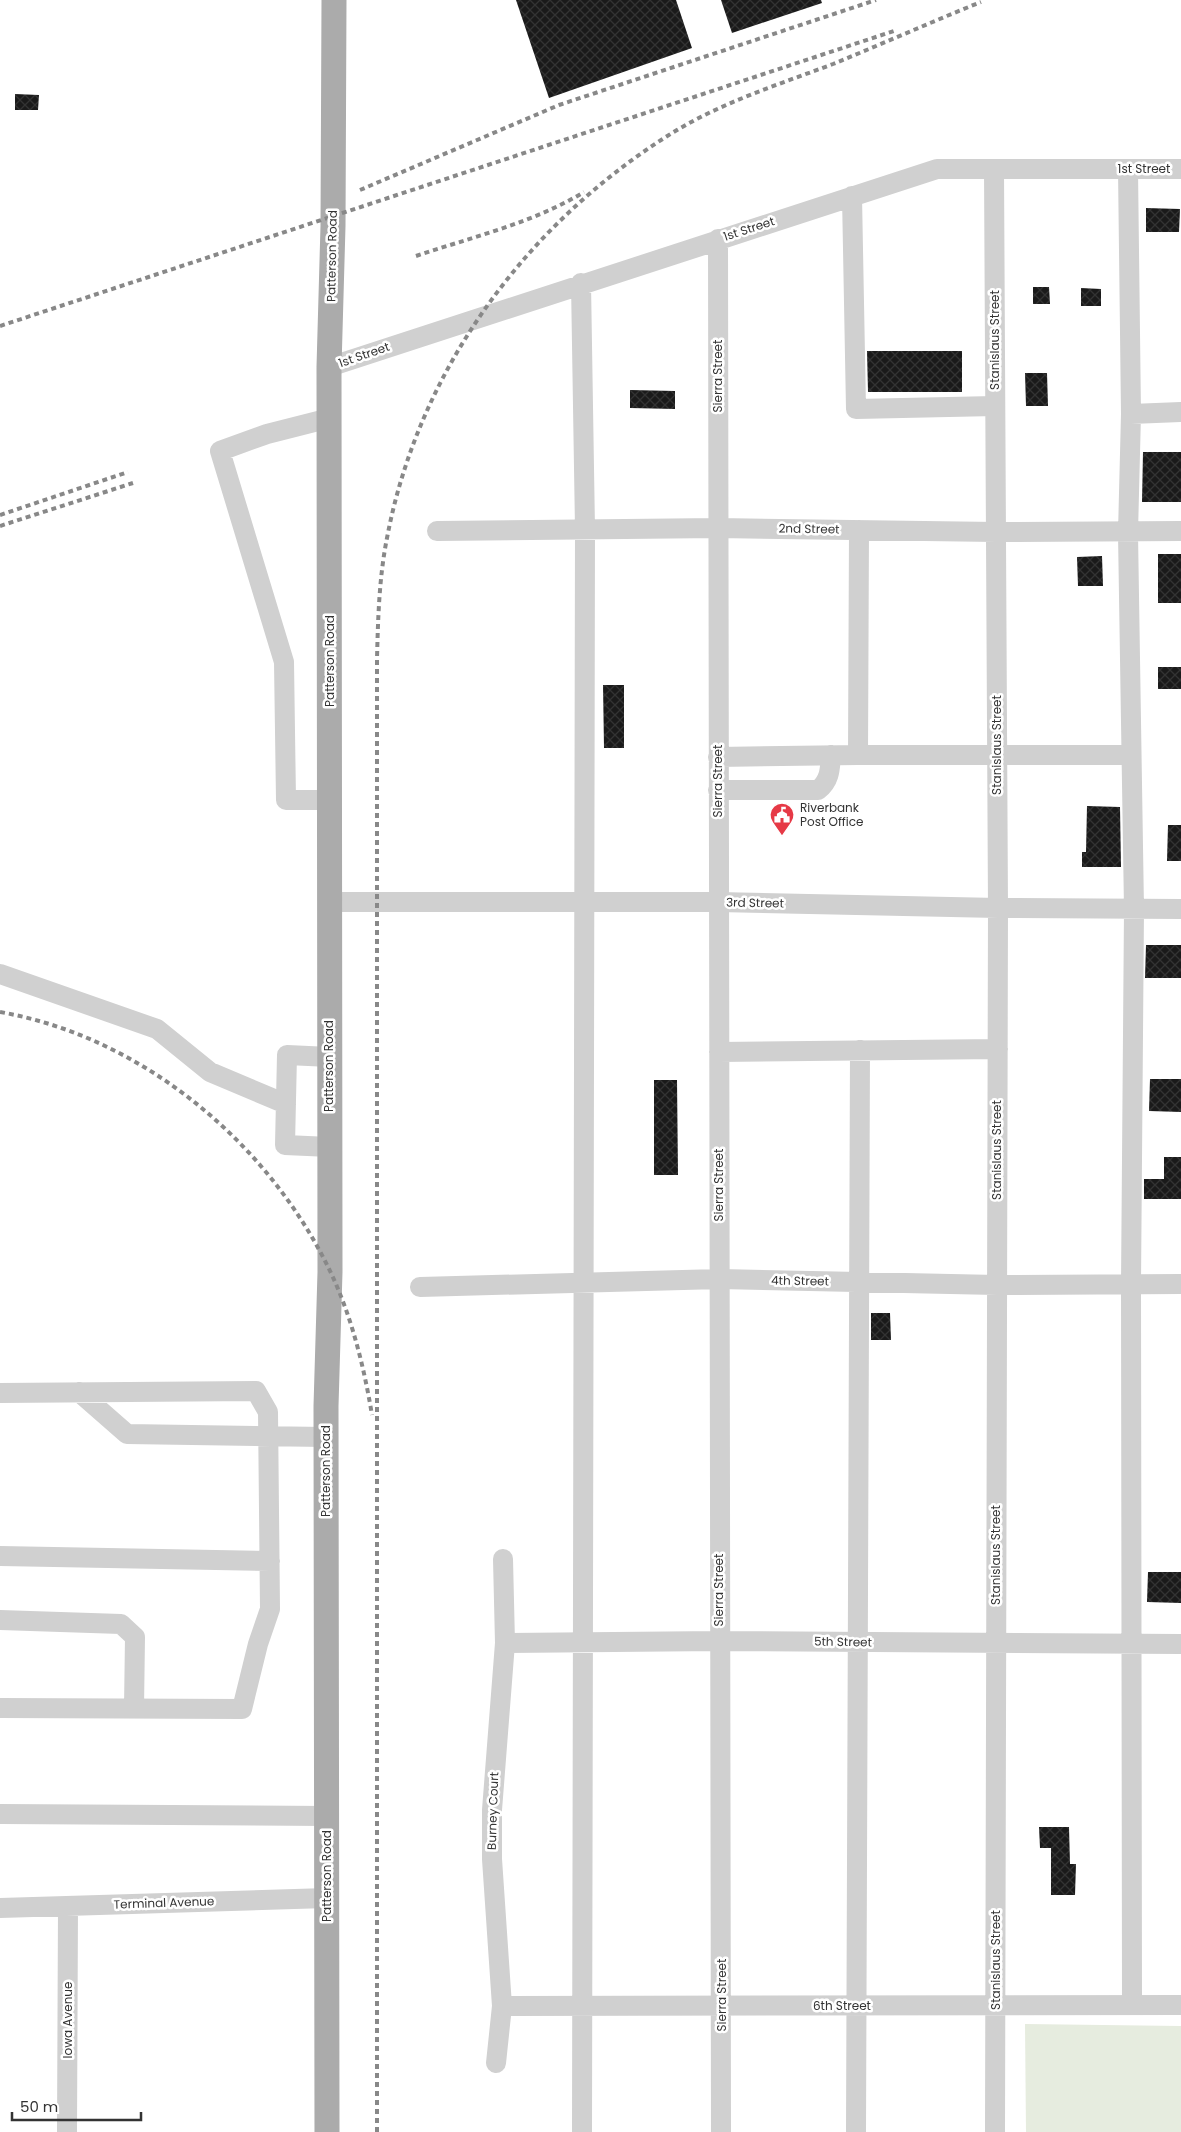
<svg xmlns="http://www.w3.org/2000/svg" width="1181" height="2132" font-family="Poppins,sans-serif">
<style>
.park{fill:#e6ecdf}
.building{fill:url(#building-cross-hatch)}
.lines{fill:none;stroke-linecap:round;stroke-linejoin:round}
.minor{stroke:#d0d0d0;stroke-width:20}
.major{stroke:#ababab;stroke-width:25}
.rail{stroke:#888;stroke-width:4;stroke-dasharray:5 4;stroke-linecap:butt}
.labels{text-anchor:middle;stroke-width:5;stroke-linejoin:round;paint-order:stroke}
.street-label{font-size:12px;fill:#333;stroke:#fff}
.poi-label{font-size:12px;fill:#333;stroke:#fff;text-anchor:start}
</style>
<defs>
<pattern id="building-cross-hatch" width="8" height="8" patternUnits="userSpaceOnUse" patternTransform="scale(1.25)"><rect width="8" height="8" fill="#1a1a1a"/><path d="M0 0l8 8M0 8l8-8" fill="none" stroke="#333"/></pattern>
</defs>
<rect width="100%" height="100%" fill="#fff"/>
<path class="park" d="M1025,2024L1181,2026V2132H1026Z"/>
<path class="building" d="M516,0H676L692,48L549,98Z
M721,0H821L822,3L732,33Z
M15,94L39,95L38,110H15Z
M1146,208L1180,209L1179,232H1146Z
M1033,287H1049L1050,304H1033Z
M1081,288L1101,289V306H1081Z
M867,351H962V392H868Z
M1025,373H1047L1048,406H1026Z
M630,390L675,391V409L630,408Z
M1143,452H1181V502H1142Z
M1158,554H1181V603H1158Z
M1102,556L1103,586H1078L1077,557Z
M1158,667H1181V689H1158Z
M603,685H624V748H604Z
M1087,806L1120,807L1121,867H1082V852H1086Z
M1168,825H1181V861H1167Z
M1146,945H1181V978H1145Z
M1150,1079H1181V1112L1149,1111Z
M654,1080H677L678,1175H654Z
M1164,1157H1181V1199H1144V1179H1164Z
M871,1313H890L891,1340H871Z
M1148,1572H1181V1603L1147,1602Z
M1039,1827H1069L1070,1864H1076L1075,1895H1051V1848H1040Z"/>
<g class="lines">
<path class="minor" d="M994,169L998,908L995,2132
M1128,169L1131,414L1181,412
M852,196L856,409L995,406
M718,239L721,2132
M581,283L585,529L582,2132
M329,367L937,169H1181
M1131,414L1128,533L1134,909L1131,1284L1132,2005
M859,530L858,755H1131
M437,531L718,528L996,532L1181,531
M718,757L858,755
M718,790H818C830,781 830,769 831,755
M329,800H286L284,662L220,451L267,434L330,418
M329,902H718L998,908L1181,909
M0,974L157,1029L210,1072L286,1104
M719,1052L998,1049
M330,1057L287,1055L285,1145L330,1147
M420,1287L720,1279L997,1285L1181,1284
M79,1392L127,1434L326,1437
M0,1393L256,1391L268,1412L270,1609L258,1644L242,1709L0,1708
M0,1556L270,1561
M0,1620L121,1624L135,1637L134,1708
M505,1643L719,1641L1181,1644
M0,1814L327,1816
M0,1908L327,1898
M502,2006L1181,2005
M496,2063L502,2006L492,1859V1810L505,1643L503,1559
M67,2132L68,1907
M856,2132L860,1050"/>
<path class="major" d="M327,2132L326,1406L330,1272L329,367L333,226L334,0"/>
<path class="rail" d="M360,190L559,105L876,0
M416,256C472,237 533,223 584,192
M0,326L897,30
M0,515L128,472
M0,526L133,483
M0,1012C137,1036 259,1135 323,1257C349,1306 363,1361 372,1415
M377,2132V659C378,619 379,578 387,538C419,368 529,220 677,130C726,101 780,84 833,64C882,44 931,22 981,2"/>
</g>
<defs>
<symbol id="civic-pin" viewBox="-11 -11 22 30"><path d="M0 17L-7.5 6A9.5 9.5 0 1 1 7.5 6Z" fill="#e63946" stroke="#fff"/><path d="M-.6-6.5H3V-4.5H.6V-3L4-1V1h2V6H-6V1h2V-1L-.6-3ZM-1.2 2.5V6h2.4V2.5Z" fill="#fff"/></symbol>
</defs>
<g fill-rule="evenodd">
<use href="#civic-pin" x="768" y="801" width="28" height="38"/>
</g>
<g class="labels">
<g class="street-label">
<text x="1144" y="173">1st Street</text>
<text transform="translate(749 229) rotate(-18)" y="4">1st Street</text>
<text transform="translate(332 256) rotate(-89)" y="4">Patterson Road</text>
<text transform="translate(995 340) rotate(-90)" y="4">Stanislaus Street</text>
<text transform="translate(364 355) rotate(-19)" y="4">1st Street</text>
<text transform="translate(718 376) rotate(-90)" y="4">Sierra Street</text>
<text transform="translate(809 529) rotate(1)" y="4">2nd Street</text>
<text transform="translate(330 661) rotate(-90)" y="4">Patterson Road</text>
<text transform="translate(997 745) rotate(-90)" y="4">Stanislaus Street</text>
<text transform="translate(718 781) rotate(-90)" y="4">Sierra Street</text>
<text transform="translate(755 903) rotate(1)" y="4">3rd Street</text>
<text transform="translate(329 1066) rotate(-90)" y="4">Patterson Road</text>
<text transform="translate(997 1150) rotate(-90)" y="4">Stanislaus Street</text>
<text transform="translate(719 1185) rotate(-90)" y="4">Sierra Street</text>
<text transform="translate(800 1281) rotate(1)" y="4">4th Street</text>
<text transform="translate(326 1471) rotate(-90)" y="4">Patterson Road</text>
<text transform="translate(996 1555) rotate(-90)" y="4">Stanislaus Street</text>
<text transform="translate(719 1590) rotate(-90)" y="4">Sierra Street</text>
<text transform="translate(843 1642) rotate(1)" y="4">5th Street</text>
<text transform="translate(493 1811) rotate(-88)" y="4">Burney Court</text>
<text transform="translate(327 1876) rotate(-90)" y="4">Patterson Road</text>
<text transform="translate(164 1903) rotate(-2)" y="4">Terminal Avenue</text>
<text transform="translate(996 1960) rotate(-90)" y="4">Stanislaus Street</text>
<text transform="translate(722 1995) rotate(-90)" y="4">Sierra Street</text>
<text x="842" y="2010">6th Street</text>
<text transform="translate(68 2020) rotate(-90)" y="4">Iowa Avenue</text>
</g>
<g class="poi-label">
<text x="800" y="812">Riverbank<tspan x="800" dy="14">Post Office</tspan></text>
</g>
</g>
<path d="M12 2112v8h129v-8" fill="none" stroke="#333333" stroke-width="2.5"/>
<text x="20" y="2112" font-size="15" fill="#333333" stroke="#ffffff" stroke-width="4" paint-order="stroke">50 m</text>
</svg>
